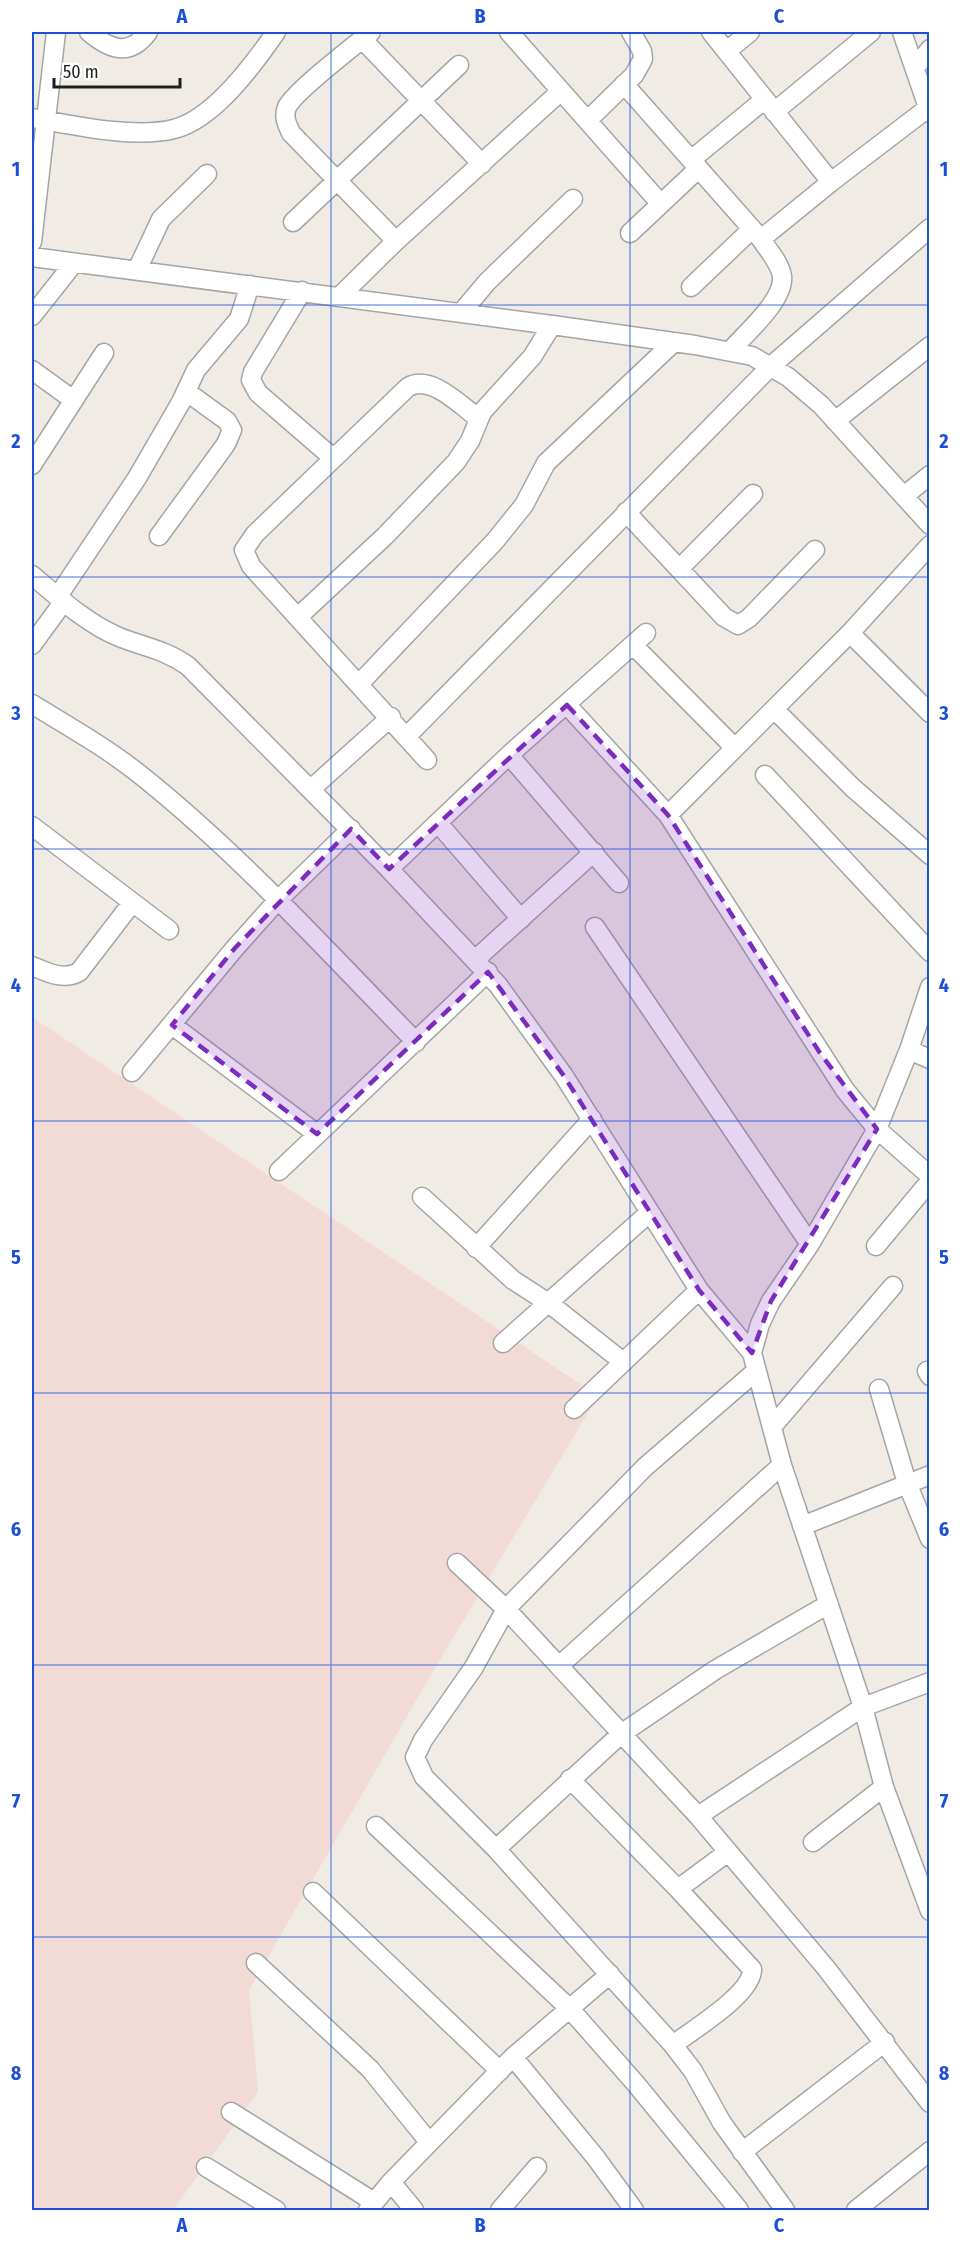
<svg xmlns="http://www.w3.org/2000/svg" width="961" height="2242" font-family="'Fira Sans Condensed',sans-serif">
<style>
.military{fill:#f2dbd7}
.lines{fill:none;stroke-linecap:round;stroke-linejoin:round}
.minor-casing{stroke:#a5a5a5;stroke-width:21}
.minor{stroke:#fff;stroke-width:18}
.marked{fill:#7b2cbf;fill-opacity:0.2;stroke:#7b2cbf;stroke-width:4.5;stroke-dasharray:12 8;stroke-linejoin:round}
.grid{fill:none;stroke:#1d4ed8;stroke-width:1.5;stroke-opacity:0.55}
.neatline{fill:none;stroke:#1d4ed8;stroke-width:2}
.grid-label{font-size:20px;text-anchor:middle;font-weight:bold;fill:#1d4ed8}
</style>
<rect width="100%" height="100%" fill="#f0ebe4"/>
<path class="military" d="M32,1017L598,1396L436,1666L249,1990L258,2092L173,2210H32Z"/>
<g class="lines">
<defs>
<path id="minor" d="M89,32C110,50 130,57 148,32
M371,32C355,45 294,92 287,107C283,117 287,124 291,133L396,241
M509,32L660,203
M711,32L831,182
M902,32L930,113
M362,39L482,164
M727,51L750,32
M915,68L930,49
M624,84L761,239C768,250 780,263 782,276C785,300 745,334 730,351
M774,112L871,32
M32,118C72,125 134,139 174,129C214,119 254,64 276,32
M588,120L634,75L643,59L642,51L631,32
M691,160L765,99
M293,222L459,65
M630,233L698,169
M761,239L831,182L928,108
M32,242L56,32
M32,257L552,325L695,345L752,356L788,377L821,405L930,525
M137,270L161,219L207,174
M691,287L752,229
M302,291L253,372L251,380L258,393L333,458
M339,297L396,241L561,91
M461,313L487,282L573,199
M32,316L74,263
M32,370L72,399
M835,421L930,346
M32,465L104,353
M904,496L930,475
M626,512L724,617L738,625L749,618L815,550
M159,536L226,444L232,430L227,421L187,392
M680,568L753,494
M32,575C58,597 87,624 119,637C144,647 166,650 188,666L389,869L498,985L564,1076L699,1290L752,1353
M58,596L137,478L181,402L196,370L239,319L250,285
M299,616L385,536L456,462L470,441L482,412L532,357L552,325
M850,633L930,713
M32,645L64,601
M633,645L735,748
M360,683L495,541L524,505L546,463L674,342
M32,704C68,726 105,747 138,773C239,853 327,951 416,1042
M567,705L668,815L845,1090L877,1129L930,1176
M775,710L853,788L930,855
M407,736L771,366L930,228
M509,755L619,883
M427,760L251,566L244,550L255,534L408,387C431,374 460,405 478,418
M765,775L930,952
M311,789L391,717
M668,815L850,633L930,545
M438,823L521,919
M32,826L169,930
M389,869L509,755L646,633
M595,927L810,1244
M476,959L594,852
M32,966C47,972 63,981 79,972L132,903
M930,987L909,1050L877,1129L810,1244L771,1301L760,1324L752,1353L782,1465L863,1707L884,1787L930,1911
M172,1025L317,1134
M909,1050L930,1059
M132,1072L235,948L277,901L351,829
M279,1171L488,972
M422,1197L513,1280L550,1304L622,1361
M876,1246L930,1181
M476,1248L592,1119
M503,1343L649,1213
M927,1371L930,1376
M755,1372L645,1467L506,1609L474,1667L423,1740L415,1757L424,1777L496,1849L673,2045L693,2071L722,2123L785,2210
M879,1389L907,1483L930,1539
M574,1409L699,1290
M772,1427L893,1286
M802,1526L930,1475
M457,1563L506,1609L698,1816L826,1968L930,2103
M559,1666L782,1465
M570,1779L678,1889L752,1969C753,1994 692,2030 673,2045
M698,1816L863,1707L930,1682
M376,1826L570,2009L636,2084L739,2210
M813,1842L884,1787
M496,1849L621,1734L715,1670L827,1605
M678,1889L728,1852
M313,1892L500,2071
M256,1963L370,2069L429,2142
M513,2057L596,2158L634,2210
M231,2112L374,2202
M742,2152L885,2042
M206,2167L276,2210
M391,2182L414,2210
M368,2210L391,2182L513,2057L610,1974
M500,2210L537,2167
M856,2210L930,2151"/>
</defs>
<use href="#minor" class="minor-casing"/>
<use href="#minor" class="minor"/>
</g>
<path class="marked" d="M567,705L668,815L820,1053L877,1129L771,1301L752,1353L699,1290L564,1076L488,972L317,1134L172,1025L235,948L351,829L389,869Z"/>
<path class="grid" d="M331,32V2210M630,32V2210M32,305H930M32,577H930M32,849H930M32,1121H930M32,1393H930M32,1665H930M32,1937H930"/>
<rect width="961" height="2242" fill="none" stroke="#ffffff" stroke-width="66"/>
<path d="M54 78v9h126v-9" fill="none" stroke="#1e1e1e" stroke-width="3"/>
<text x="63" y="78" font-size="18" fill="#1e1e1e" stroke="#ffffff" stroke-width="4.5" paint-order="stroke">50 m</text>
<rect x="33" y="33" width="895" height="2176" class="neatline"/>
<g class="grid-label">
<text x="182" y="23">A</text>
<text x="480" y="23">B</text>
<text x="779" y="23">C</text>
<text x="16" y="176">1</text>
<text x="944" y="176">1</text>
<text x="16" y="448">2</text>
<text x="944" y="448">2</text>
<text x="16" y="720">3</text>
<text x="944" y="720">3</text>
<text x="16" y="992">4</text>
<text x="944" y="992">4</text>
<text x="16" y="1264">5</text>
<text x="944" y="1264">5</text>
<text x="16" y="1536">6</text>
<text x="944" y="1536">6</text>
<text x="16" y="1808">7</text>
<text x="944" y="1808">7</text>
<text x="16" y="2080">8</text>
<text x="944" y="2080">8</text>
<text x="182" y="2232">A</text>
<text x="480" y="2232">B</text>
<text x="779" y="2232">C</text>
</g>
</svg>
